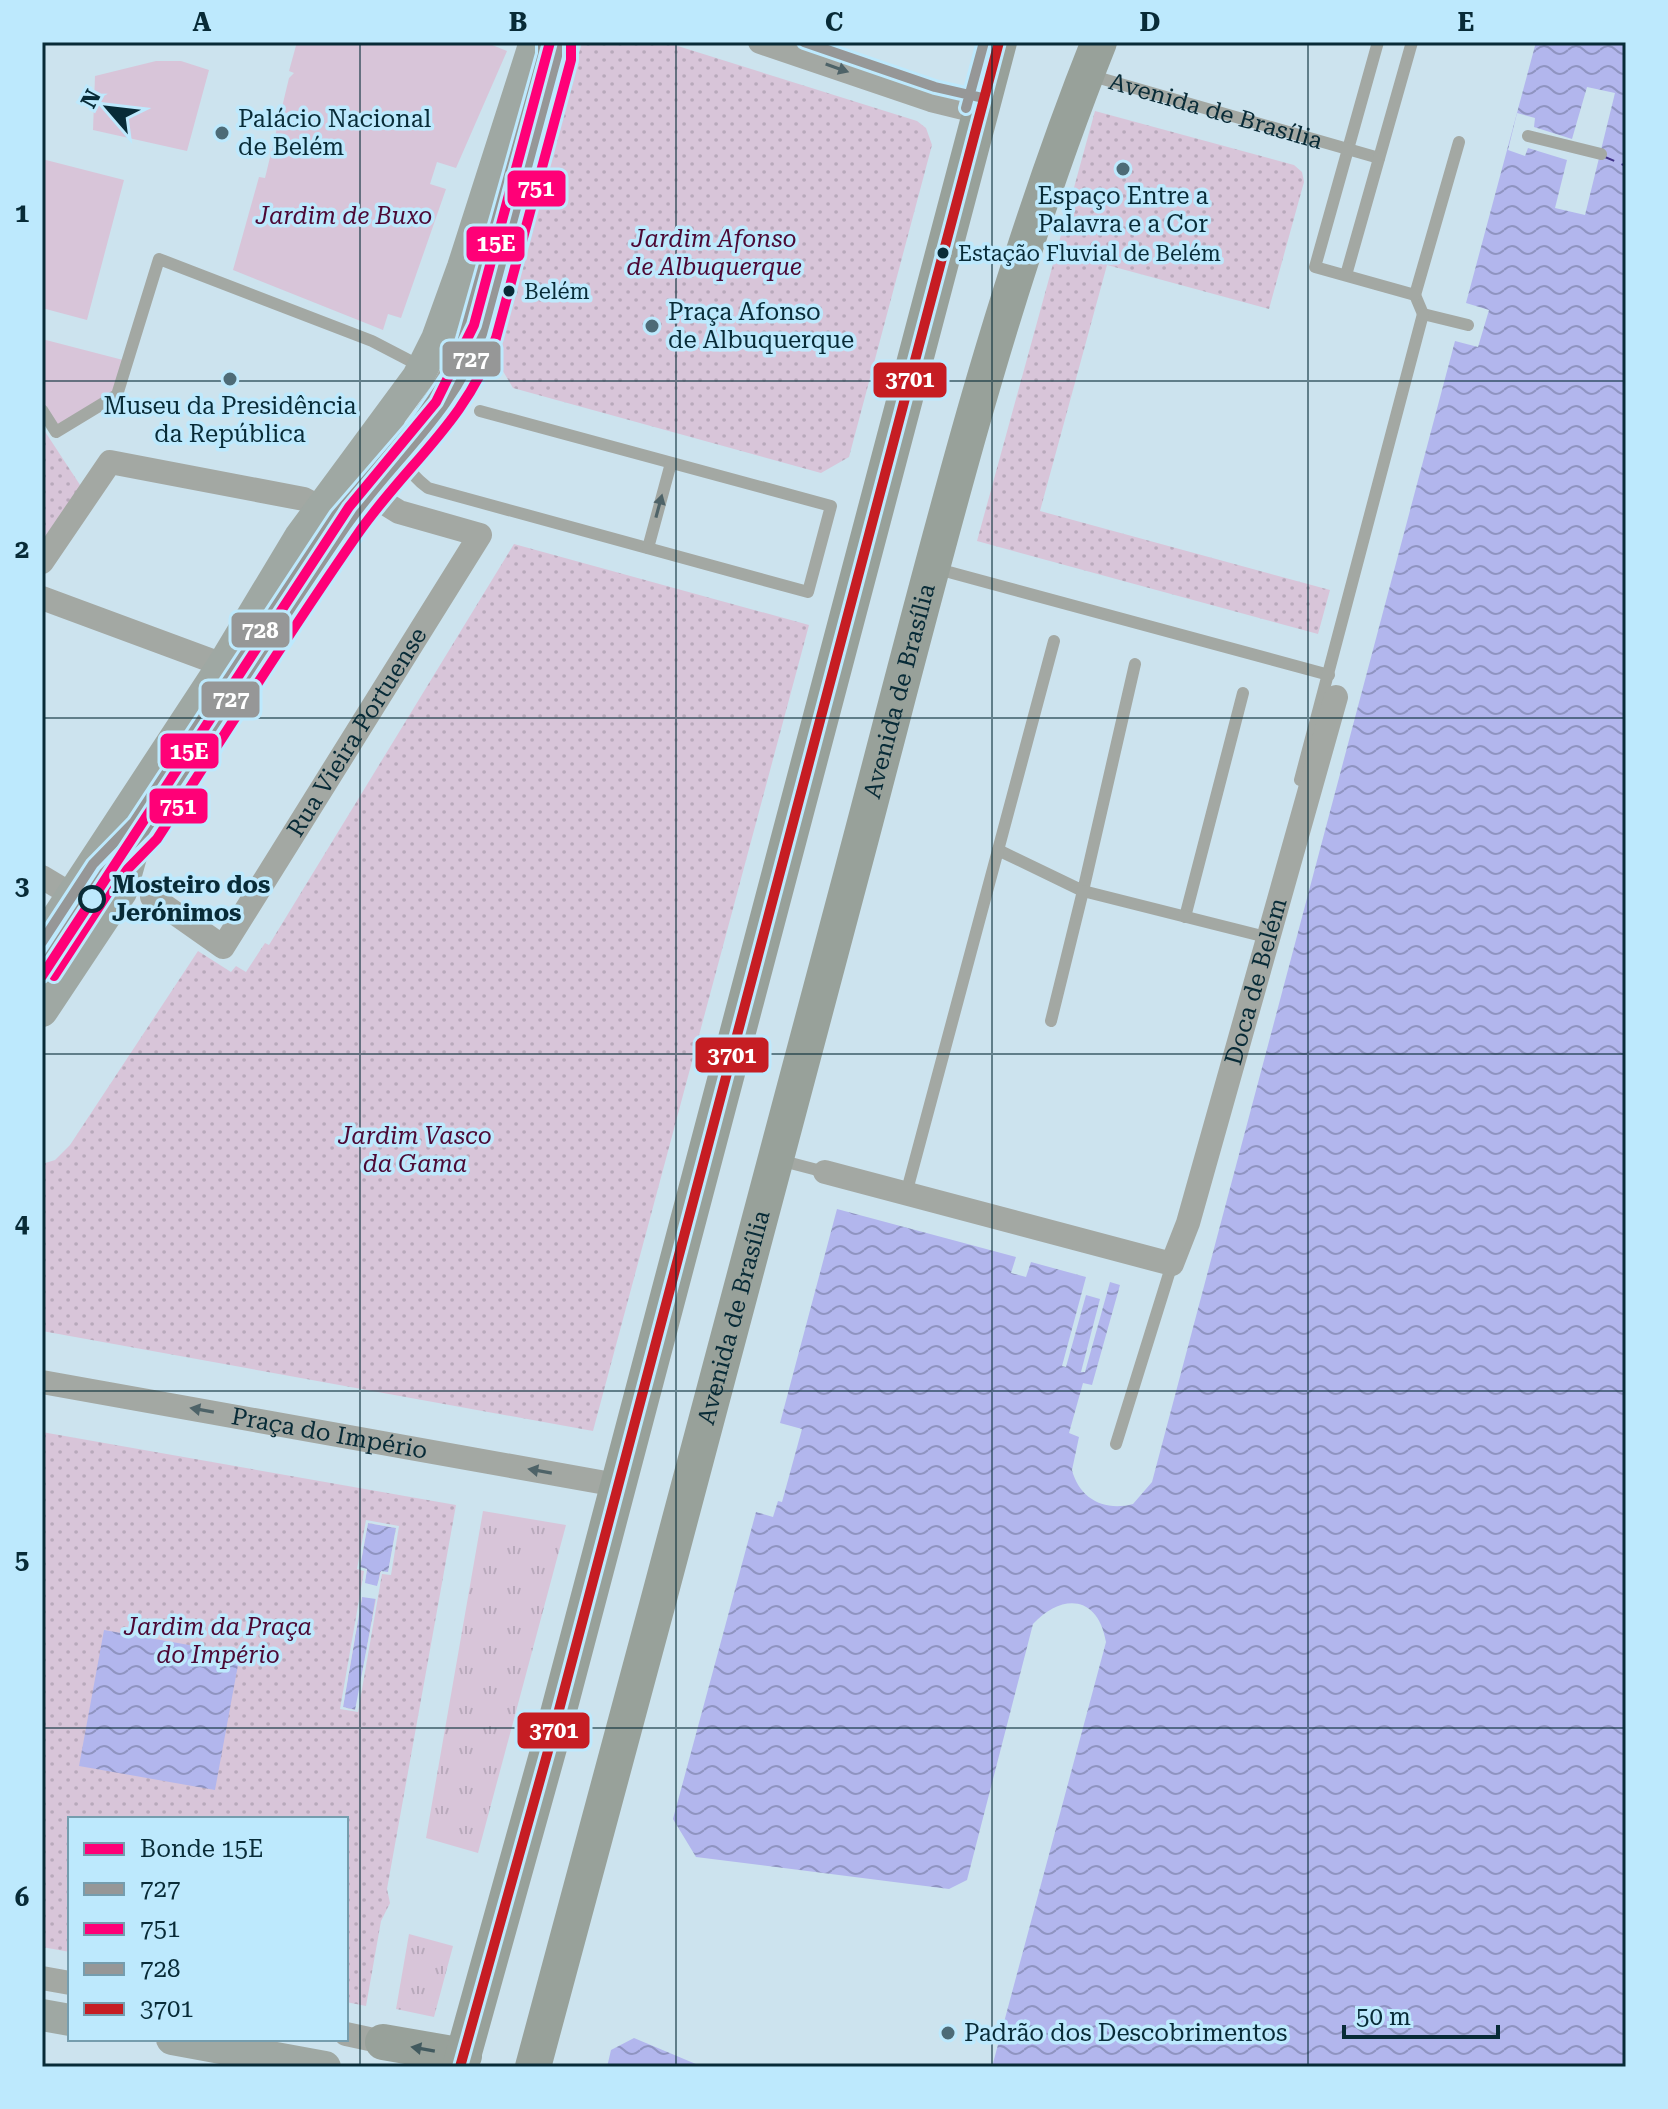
<svg xmlns="http://www.w3.org/2000/svg" width="1668" height="2109" font-family="'Roboto Serif',serif">
<style>
.grass{fill:url(#grass-tufts)}
.park{fill:url(#park-dots)}
.garden{fill:#d8c5d9}
.water{fill:url(#water-waves)}
.pier{fill:#cce3ee;fill-rule:evenodd}
.lines{fill:none;stroke-linecap:round;stroke-linejoin:round}
.ferry{stroke:#413387;stroke-width:2;stroke-dasharray:10 8;stroke-linecap:butt}
.lane{stroke:#a3a8a3;stroke-width:12}
.street{stroke:#a3a8a3;stroke-width:24}
.secondary{stroke:#9fa8a3;stroke-width:32}
.primary{stroke:#98a19a;stroke-width:36}
.bus-1-casing{stroke:#bde9fd;stroke-width:16}
.bus-2-casing{stroke:#bde9fd;stroke-width:16}
.bus-3-casing{stroke:#bde9fd;stroke-width:16}
.bus-4-casing{stroke:#bde9fd;stroke-width:16}
.bus-1{stroke:#969797;stroke-width:10}
.bus-2{stroke:#f07;stroke-width:10}
.bus-3{stroke:#969797;stroke-width:10}
.bus-4{stroke:#c61d23;stroke-width:10}
.tram-1-casing{stroke:#bde9fd;stroke-width:16}
.tram-1{stroke:#f07;stroke-width:10}
.oneway{fill:#4e6368}
.oneway2{fill:#425a5f}
.grid{fill:none;stroke:#082b37;stroke-width:2;stroke-opacity:0.55}
.poi-dot{fill:#4d6b77;stroke:#bde9fd;stroke-width:3}
.bus-dot{fill:#082b37;stroke:#bde9fd;stroke-width:3}
.stop-dot{fill:#bde9fd;stroke:#082b37;stroke-width:4}
.labels{text-anchor:middle;stroke-width:7;stroke-linejoin:round;paint-order:stroke}
.bus-label{font-size:22px;fill:#082b37;stroke:#bde9fd;text-anchor:start}
.street-label{font-size:24px;fill:#082b37;stroke:#bde9fd}
.poi-label{font-size:24px;fill:#082b37;stroke:#bde9fd;text-anchor:start}
.park-label{font-size:24px;font-style:italic;fill:#4c0935;stroke:#bde9fd}
.stop-label{font-size:24px;font-weight:bold;fill:#082b37;stroke:#bde9fd;text-anchor:start}
.line-badge{stroke:#bde9fd;stroke-width:3}
.badge-label{font-size:22px;text-anchor:middle;font-weight:bold;fill:#fff}
.neatline{fill:none;stroke:#082b37;stroke-width:3}
.grid-label{font-size:26px;text-anchor:middle;font-weight:bold;fill:#082b37}
</style>
<defs>
<pattern id="grass-tufts" width="24" height="20" patternUnits="userSpaceOnUse" patternTransform="scale(2)"><rect width="24" height="20" fill="#d8c5d9"/><path d="M3 7l-1-3M5 7V3M7 7l1-3M15 17l-1-3M17 17v-4M19 17l1-3" fill="none" stroke="#b8a9bb"/></pattern>
<pattern id="park-dots" width="8" height="8" patternUnits="userSpaceOnUse" patternTransform="scale(2)"><rect width="8" height="8" fill="#d8c5d9"/><path d="M2 2h.1M6 6h.1" fill="none" stroke="#b8a9bb" stroke-width="1.8" stroke-linecap="round"/></pattern>
<pattern id="water-waves" width="16" height="10" patternUnits="userSpaceOnUse" patternTransform="scale(2)"><rect width="16" height="10" fill="#b2b6ed"/><path d="M0 5q4-4 8 0t8 0" fill="none" stroke="#8f94c1"/></pattern>
</defs>
<rect width="100%" height="100%" fill="#cce3ee"/>
<path class="grass" d="M483,1511L566,1525L478,1853L426,1838Z
M409,1934L453,1946L434,2017L396,2009Z"/>
<path class="park" d="M582,42H665L917,121L926,128L932,145L849,457L821,473L513,388L497,361Z
M1095,111L1294,165L1302,172L1304,182L1269,309L1107,265L1040,511L1330,590L1318,634L977,541Z
M42,427L84,491L42,554Z
M514,544L809,625L593,1431L42,1331V1164L55,1160L70,1145L198,951L231,972L236,966L246,972L265,943L269,945Z
M42,1432L456,1505L387,1889L390,1903L381,1921L366,2006L346,2002V1819H70V1952L42,1947Z"/>
<path class="garden" d="M297,42H485L507,51L456,168L437,162L430,184L446,189L401,318L388,314L383,330L233,270L259,177L265,178L266,174L289,78L294,73L289,71Z
M156,61H181L209,70L187,151L93,130L95,76Z
M42,159L124,180L87,320L42,308Z
M42,339L123,360L115,391L57,426L42,401Z"/>
<path class="water" d="M1536,42H1626V2067H992L1106,1642C1098,1595 1062,1593 1033,1624L967,1880L949,1889L696,1857L673,1819L756,1512L773,1517L778,1501L782,1502L802,1429L780,1423L837,1209L1016,1257L1011,1273L1026,1277L1031,1262L1086,1277L1062,1366L1066,1367L1086,1295L1100,1299L1081,1372H1085L1110,1282L1120,1285L1092,1385L1083,1383L1069,1433L1079,1437L1072,1470C1079,1498 1104,1512 1133,1504L1152,1482L1455,341L1478,347L1489,310L1466,303Z
M368,1523L396,1528L388,1573L380,1572L356,1710L343,1707L367,1570L360,1568Z
M104,1630L240,1654L215,1790L79,1766Z
M634,2038L703,2067H607L611,2050Z"/>
<path class="pier" d="M1587,87L1615,93L1585,215L1555,208L1567,160L1528,148L1525,156L1508,150L1517,113L1535,118L1534,127L1572,139Z
M366,1520L399,1526L391,1575L382,1574L358,1712L340,1709L364,1571L357,1569ZM368,1523L396,1528L388,1572L381,1571L377,1586L365,1583L367,1569L360,1567ZM362,1597L376,1599L355,1710L343,1707Z"/>
<g class="lines">
<path class="ferry" d="M1605,157L1626,166"/>
<g class="lane">
<path d="M1378,42L1315,267L1415,295L1423,314L1468,325"/>
<path id="s1" d="M1089,75L1379,158"/>
<path d="M1528,136L1601,154"/>
<path d="M1346,275L1412,42"/>
<path d="M1415,295L1459,142"/>
<path d="M42,410L56,432L117,395L159,259L372,341L422,367"/>
<path d="M422,410C466,350 479,278 498,208"/>
<path d="M399,418C393,448 404,470 428,488L808,592L831,506L480,411"/>
<path d="M648,548L671,463"/>
<path d="M934,568L1329,675"/>
<path d="M1300,780L1423,314"/>
<path d="M998,850L1083,891L1135,664"/>
<path d="M1185,917L1243,693"/>
<path d="M42,968L60,940"/>
<path d="M1051,1021L1083,891L1258,935"/>
<path d="M779,1160L825,1172"/>
<path d="M906,1194L1054,641"/>
<path d="M1116,1444L1172,1264"/>
</g>
<g class="street">
<path d="M760,42L931,100L980,112"/>
<path d="M42,562L110,462L304,499L321,508"/>
<path d="M42,598L223,665"/>
<path d="M42,877L72,895"/>
<path id="s2" d="M152,897L223,947L480,535L399,512L378,499"/>
<path id="s3" d="M825,1172L1172,1264L1188,1223L1336,697"/>
<path id="s4" d="M42,1382L617,1485"/>
<path d="M42,1978L70,1983"/>
<path d="M346,2034L383,2042"/>
</g>
<path class="secondary" d="M42,941L223,665L300,537L418,377L437,339L463,267L535,42
M42,1011L121,892L132,853L145,831C213,728 277,621 349,521C396,457 457,412 482,334L557,56V42
M42,2015L70,2020
M172,2039L325,2067"/>
<g class="primary">
<path d="M383,2042L464,2056"/>
<path d="M460,2067L550,1744L999,42"/>
<path id="s5" d="M533,2067C641,1669 746,1271 852,872C926,594 992,310 1099,42"/>
</g>
<defs>
<path id="bus-1" d="M42,968L104,873L145,831C212,729 277,626 346,526C393,459 453,414 482,334L557,56V42"/>
<path id="bus-2" d="M54,976L115,882L157,839C223,737 288,634 357,535C406,464 466,423 496,338L571,60V42"/>
<path id="bus-3" d="M804,42L935,87L983,98
M966,108L984,42
M42,942L93,864L134,822L336,515L417,421L456,364L543,54V42"/>
<path id="bus-4" d="M460,2067L550,1744L999,42"/>
</defs>
<use href="#bus-1" class="bus-1-casing"/>
<use href="#bus-2" class="bus-2-casing"/>
<use href="#bus-3" class="bus-3-casing"/>
<use href="#bus-4" class="bus-4-casing"/>
<use href="#bus-1" class="bus-1"/>
<use href="#bus-2" class="bus-2"/>
<use href="#bus-3" class="bus-3"/>
<use href="#bus-4" class="bus-4"/>
<defs>
<path id="tram-1" d="M42,976L349,507L436,402L474,325L550,42"/>
</defs>
<use href="#tram-1" class="tram-1-casing"/>
<use href="#tram-1" class="tram-1"/>
</g>
<defs><path id="oneway-solid" d="M-6-.8H1V-3.2L6.5 0L1 3.2V.8H-6Z" transform="scale(2)"/></defs>
<g class="oneway">
<use href="#oneway-solid" transform="translate(837 68) rotate(19)"/>
<use href="#oneway-solid" transform="translate(659 506) rotate(-75)"/>
<use href="#oneway-solid" transform="translate(202 1410) rotate(-170)"/>
<use href="#oneway-solid" transform="translate(540 1471) rotate(-170)"/>
</g>
<use class="oneway2" href="#oneway-solid" transform="translate(423 2049) rotate(-170)"/>
<path class="grid" d="M360,42V2067M676,42V2067M992,42V2067M1308,42V2067M42,381H1626M42,718H1626M42,1054H1626M42,1391H1626M42,1728H1626"/>
<g class="poi-dot">
<circle cx="222" cy="133" r="8"/>
<circle cx="1123" cy="169" r="8"/>
<circle cx="652" cy="326" r="8"/>
<circle cx="230" cy="379" r="8"/>
<circle cx="948" cy="2033" r="8"/>
</g>
<g class="bus-dot">
<circle cx="943" cy="253" r="7"/>
<circle cx="509" cy="291" r="7"/>
</g>
<circle class="stop-dot" cx="92" cy="899" r="12"/>
<g class="labels">
<g class="bus-label">
<text x="958" y="261">Estação Fluvial de Belém</text>
<text x="524" y="299">Belém</text>
</g>
<g class="street-label">
<text dy="8" stroke="none"><textPath href="#s1" startOffset="132">Avenida de Brasília</textPath></text>
<text dy="8" stroke="none"><textPath href="#s5" startOffset="1424">Avenida de Brasília</textPath></text>
<text dy="8" stroke="none"><textPath href="#s2" startOffset="340">Rua Vieira Portuense</textPath></text>
<text dy="8" stroke="none"><textPath href="#s3" startOffset="654">Doca de Belém</textPath></text>
<text dy="8" stroke="none"><textPath href="#s5" startOffset="776">Avenida de Brasília</textPath></text>
<text dy="8" stroke="none"><textPath href="#s4" startOffset="292">Praça do Império</textPath></text>
</g>
<g class="poi-label">
<text x="238" y="127">Palácio Nacional<tspan x="238" dy="28">de Belém</tspan></text>
<text x="1123" y="204" text-anchor="middle">Espaço Entre a<tspan x="1123" dy="28">Palavra e a Cor</tspan></text>
<text x="668" y="320">Praça Afonso<tspan x="668" dy="28">de Albuquerque</tspan></text>
<text x="230" y="414" text-anchor="middle">Museu da Presidência<tspan x="230" dy="28">da República</tspan></text>
<text x="964" y="2041">Padrão dos Descobrimentos</text>
</g>
<g class="park-label">
<text x="344" y="224">Jardim de Buxo</text>
<text x="714" y="247">Jardim Afonso<tspan x="714" dy="28">de Albuquerque</tspan></text>
<text x="415" y="1144">Jardim Vasco<tspan x="415" dy="28">da Gama</tspan></text>
<text x="218" y="1635">Jardim da Praça<tspan x="218" dy="28">do Império</tspan></text>
</g>
<g class="stop-label">
<text x="112" y="893">Mosteiro dos<tspan x="112" dy="28">Jerónimos</tspan></text>
</g>
</g>
<g class="line-badge">
<rect x="506" y="169" width="61" height="39" rx="8" fill="#f07"/>
<rect x="465" y="225" width="61" height="38" rx="8" fill="#f07"/>
<rect x="441" y="340" width="61" height="38" rx="8" fill="#969797"/>
<rect x="872" y="361" width="76" height="38" rx="8" fill="#c61d23"/>
<rect x="230" y="611" width="61" height="38" rx="8" fill="#969797"/>
<rect x="200" y="680" width="61" height="39" rx="8" fill="#969797"/>
<rect x="159" y="732" width="61" height="38" rx="8" fill="#f07"/>
<rect x="148" y="787" width="61" height="38" rx="8" fill="#f07"/>
<rect x="694" y="1036" width="76" height="38" rx="8" fill="#c61d23"/>
<rect x="516" y="1711" width="75" height="39" rx="8" fill="#c61d23"/>
</g>
<g class="badge-label">
<text x="536" y="196">751</text>
<text x="496" y="251">15E</text>
<text x="471" y="367">727</text>
<text x="910" y="387">3701</text>
<text x="260" y="638">728</text>
<text x="231" y="707">727</text>
<text x="189" y="759">15E</text>
<text x="178" y="814">751</text>
<text x="732" y="1063">3701</text>
<text x="554" y="1738">3701</text>
</g>
<rect width="1668" height="2109" fill="none" stroke="#bde9fd" stroke-width="88"/>
<rect x="68" y="1817" width="280" height="224" fill="#bde9fd" stroke="#759dae" stroke-width="2"/>
<rect x="84" y="1843" width="40" height="12" fill="#ff0077" stroke="#759dae" stroke-width="2"/>
<text x="140" y="1857" font-size="24" fill="#082b37">Bonde 15E</text>
<rect x="84" y="1883" width="40" height="12" fill="#969797" stroke="#759dae" stroke-width="2"/>
<text x="140" y="1897" font-size="24" fill="#082b37">727</text>
<rect x="84" y="1923" width="40" height="12" fill="#ff0077" stroke="#759dae" stroke-width="2"/>
<text x="140" y="1937" font-size="24" fill="#082b37">751</text>
<rect x="84" y="1963" width="40" height="12" fill="#969797" stroke="#759dae" stroke-width="2"/>
<text x="140" y="1977" font-size="24" fill="#082b37">728</text>
<rect x="84" y="2003" width="40" height="12" fill="#c61d23" stroke="#759dae" stroke-width="2"/>
<text x="140" y="2017" font-size="24" fill="#082b37">3701</text>
<g transform="translate(108 108) rotate(298)" stroke="#bde9fd" stroke-width="6" paint-order="stroke">
<path d="M0-6L14 30L0 20L-14 30Z" fill="#082b37"/>
<text y="-12" font-size="22" font-weight="bold" text-anchor="middle" fill="#082b37">N</text>
</g>
<path d="M1344 2025v12h154v-12" fill="none" stroke="#082b37" stroke-width="4"/>
<text x="1356" y="2025" font-size="24" fill="#082b37" stroke="#bde9fd" stroke-width="6" paint-order="stroke">50 m</text>
<rect x="44" y="44" width="1580" height="2021" class="neatline"/>
<g class="grid-label">
<text x="202" y="31">A</text>
<text x="518" y="31">B</text>
<text x="834" y="31">C</text>
<text x="1150" y="31">D</text>
<text x="1466" y="31">E</text>
<text x="22" y="222">1</text>
<text x="22" y="558">2</text>
<text x="22" y="895">3</text>
<text x="22" y="1232">4</text>
<text x="22" y="1569">5</text>
<text x="22" y="1906">6</text>
</g>
</svg>
